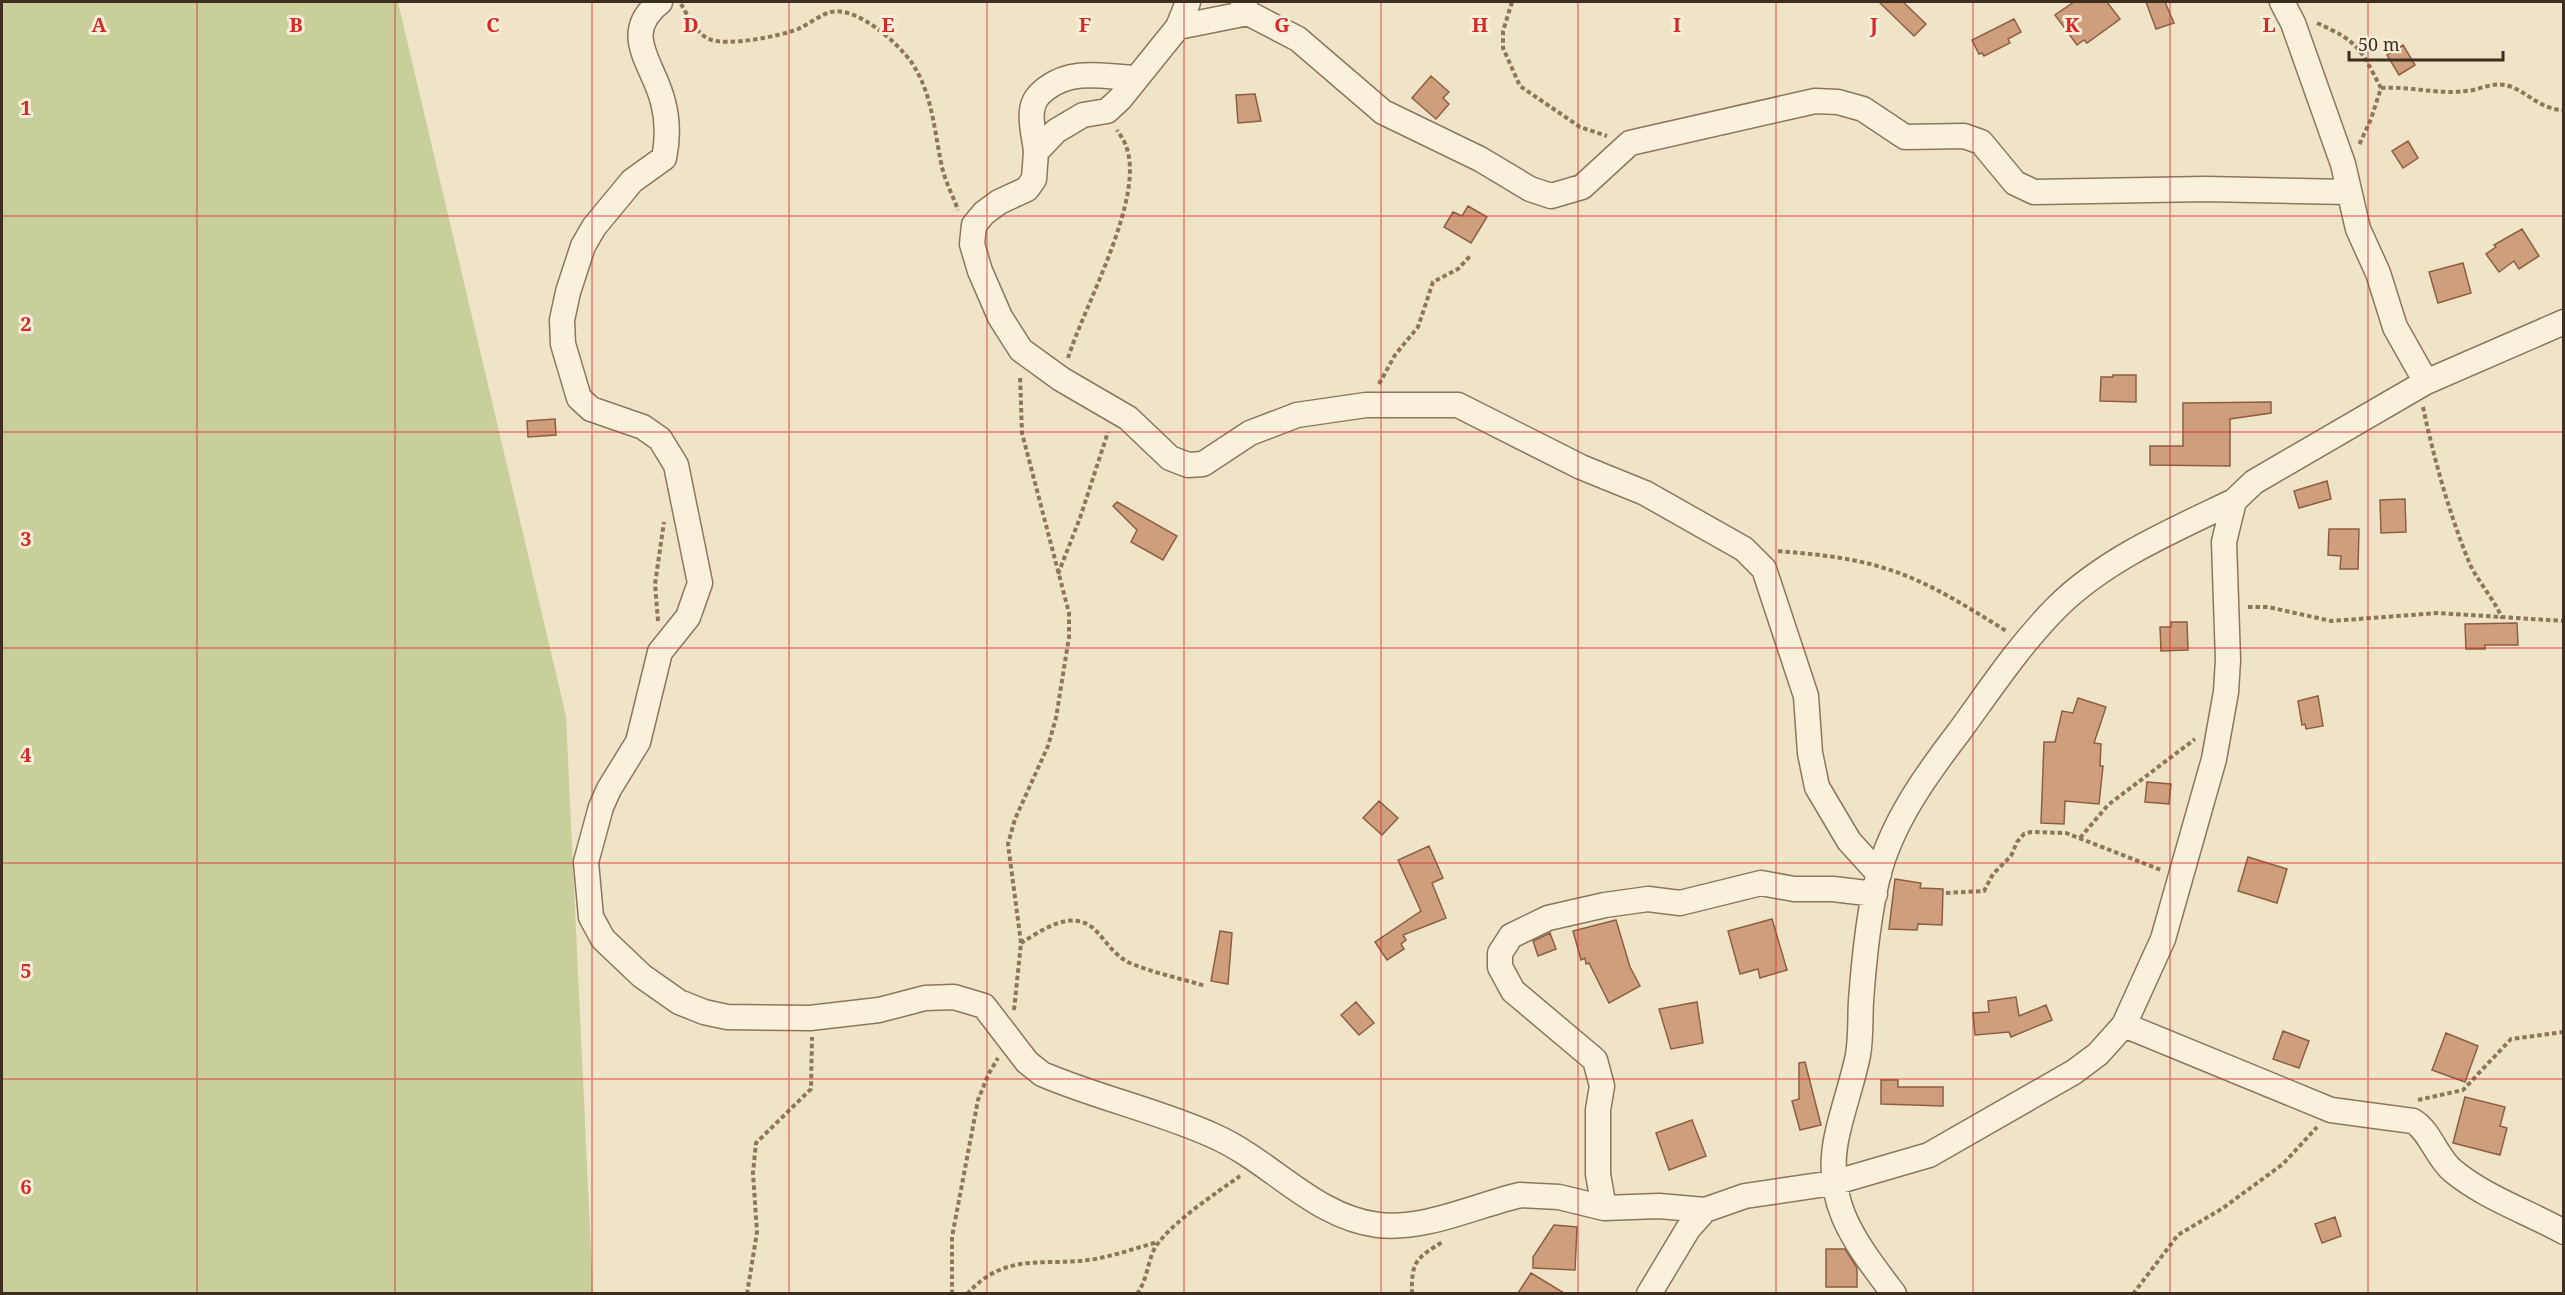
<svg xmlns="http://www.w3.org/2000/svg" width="2565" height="1295" font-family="'Noto Serif',serif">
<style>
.green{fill:#c9cf9b}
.building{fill:#cf9f7d;stroke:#8d5f41;stroke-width:1.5}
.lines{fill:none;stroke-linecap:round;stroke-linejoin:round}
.minor-casing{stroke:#8d765c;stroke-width:27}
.path{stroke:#8d765c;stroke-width:4;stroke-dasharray:4.5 3;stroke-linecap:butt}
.minor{stroke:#faf1dc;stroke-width:24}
.grid{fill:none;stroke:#d62828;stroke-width:1.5;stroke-opacity:0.55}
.grid-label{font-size:20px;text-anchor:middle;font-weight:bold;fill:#d62828;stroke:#f7eed8;stroke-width:6;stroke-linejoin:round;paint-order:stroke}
</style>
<rect width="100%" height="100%" fill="#f0e4c8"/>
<path class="green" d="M2,2H398L566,716L593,1293H2Z"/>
<path class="building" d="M1879,2H1903L1926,24L1914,36Z
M2074,2H2107L2120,19L2087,43L2084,40L2077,45L2055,15Z
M2146,2H2165L2174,23L2156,29Z
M2014,19L2021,32L2008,39L2010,43L1984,56L1982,53L1979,54L1972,40Z
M2403,45L2415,65L2399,75L2387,55Z
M1431,76L1449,92L1443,98L1449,104L1436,119L1412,98Z
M1255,94L1261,121L1238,123L1236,95Z
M2408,141L2418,158L2403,168L2392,151Z
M1468,206L1487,217L1471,243L1444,227L1453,212L1462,216Z
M2522,229L2539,256L2519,269L2514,261L2499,272L2486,254L2496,247L2494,245Z
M2463,263L2471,293L2438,303L2429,272Z
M2113,375H2136V402L2100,401L2101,377H2113Z
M2271,402V413L2230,419V466L2150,465V446H2183V403Z
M555,419L556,435L528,437L527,421Z
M2327,481L2331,499L2299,508L2294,491Z
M2405,499L2406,532L2381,533L2380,500Z
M1117,502L1177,536L1163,560L1131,542L1137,530L1113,506Z
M2329,529H2359L2358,569H2340L2341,556L2328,555Z
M2171,622H2187L2188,650L2161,651L2160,627H2171Z
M2517,623L2518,645H2485V649H2466L2465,624Z
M2318,696L2323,726L2306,729L2305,724L2302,725L2298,701Z
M2078,698L2106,707L2094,743L2101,744L2100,766H2103L2099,804L2065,801L2064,824L2041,823L2044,742H2055L2062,711L2073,713Z
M2147,782L2171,784L2169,804L2145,802Z
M1379,801L1398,818L1382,835L1363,818Z
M1429,846L1443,878L1432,883L1446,918L1403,935L1406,940L1401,944L1404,949L1387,960L1375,942L1421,911L1398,860Z
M2248,857L2287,869L2277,903L2238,891Z
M1895,879L1921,883L1920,888L1943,889L1942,925L1918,924L1917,930L1889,929Z
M1772,919L1787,970L1760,978L1758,969L1740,974L1728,931Z
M1616,920L1630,967L1640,986L1609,1003L1589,963L1586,964L1585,958L1581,960L1573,931Z
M1220,931L1232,933L1228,984L1211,981Z
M1550,933L1556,949L1538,956L1533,941Z
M2016,997L2019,1016L2046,1005L2052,1020L2011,1037L2009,1032L1975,1035L1973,1013L1989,1012L1988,1001Z
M1356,1002L1374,1023L1359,1035L1341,1015Z
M1697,1002L1703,1043L1671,1049L1659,1009Z
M2283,1031L2309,1041L2299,1068L2273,1059Z
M2446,1033L2478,1046L2465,1082L2432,1070Z
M1805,1062L1821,1125L1800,1130L1792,1101L1799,1099V1063Z
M1881,1080H1898V1087H1943V1106L1881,1104Z
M2465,1097L2505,1107L2500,1126L2507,1128L2500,1155L2453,1143Z
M1692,1120L1706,1156L1669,1170L1656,1133Z
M2335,1217L2341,1236L2322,1243L2315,1224Z
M1554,1225L1577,1227L1575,1270L1533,1268V1257Z
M1826,1249H1845L1857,1268V1287H1826Z
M1531,1273L1564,1293H1518Z"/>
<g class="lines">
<defs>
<path id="minor" d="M660,2C619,34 654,64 663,102C668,121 668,139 664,158L632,181L594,227L583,246L568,292L562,320L563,344L579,398L591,409L643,427L660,439L676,465L700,583L688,617L660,652L638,742L609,789L601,807L586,862L591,917L603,939L642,976L679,1002L704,1012L727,1017L810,1018L879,1010L925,998L954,997L984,1006L1027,1062L1042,1074C1098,1098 1159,1111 1214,1136C1271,1161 1314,1217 1378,1225C1426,1230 1474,1206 1520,1195L1559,1197L1604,1208L1659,1206L1705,1210
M1188,2L1178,27L1120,99L1107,111L1083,115L1056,131L1036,152L1034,179L1027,189L999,202L984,213L974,225L972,244L980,271L1000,317L1021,350L1061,379L1128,418L1170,458L1188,465L1203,464L1250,433L1297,415L1366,405H1458L1581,467L1645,493L1744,549L1764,569L1806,696L1810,753L1817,787L1849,841L1879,874
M1243,2L1248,13L1298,39L1383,112L1480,159L1530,189L1551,196L1582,187L1630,143L1815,101L1838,102L1863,109L1905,137L1964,136L1981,142L2015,183L2034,192L2206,189L2348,192
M2282,2L2293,23L2343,164L2358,229L2378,273L2395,327L2426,382
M1178,27L1248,13
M1036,152C1035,139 1030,123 1032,111C1033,100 1039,94 1047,88C1074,68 1104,77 1136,78
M2124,1025L2331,1110L2413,1121C2431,1132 2436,1157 2453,1171C2486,1198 2526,1211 2564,1232
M1604,1208L1598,1174V1110L1602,1086L1595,1060L1513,991L1500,967V953L1511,936L1548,918L1605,905L1648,899L1680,903L1761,883L1794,889H1833L1875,894
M1649,1294L1688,1229L1705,1210L1745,1196L1833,1183L1929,1155L2074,1072L2098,1054L2124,1025L2163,939L2214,759L2226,692L2228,660L2224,542L2234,501L2254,482L2426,382L2564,322
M1894,1294C1854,1241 1821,1200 1838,1131C1844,1105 1853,1080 1858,1055C1861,1038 1860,1019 1861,1001C1864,959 1868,917 1878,876C1892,822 1926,775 1959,732C1991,688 2020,644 2058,606C2107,558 2174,530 2234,501"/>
</defs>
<use href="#minor" class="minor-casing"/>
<path class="path" d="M1512,2L1503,31V48L1520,86L1580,127L1607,136
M681,4C688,16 696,33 709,39C727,47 780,36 798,29C809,24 820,15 831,12C857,6 898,43 912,63C933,95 934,131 942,167C945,181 953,196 958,210
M2317,23C2359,42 2360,48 2381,88L2371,119L2359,145
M2381,88C2413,86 2441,96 2473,90C2485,87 2497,82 2509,86C2529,93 2541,110 2564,110
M1068,358C1084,306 1146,197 1126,146C1124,140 1120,135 1117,130
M1379,384L1395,355L1418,327L1433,282L1458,269L1470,256
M2423,407C2434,459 2449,513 2469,562C2477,581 2493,597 2502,618
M1778,551C1813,554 1849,557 1884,568C1928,581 1969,608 2008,632
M1058,574L1080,518L1108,432
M2248,607H2268L2331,621L2438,613L2564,621
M658,621L655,584L664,522
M2080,838L2108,805L2195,739
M1946,893L1984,891L1993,874L2011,856L2017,842L2024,834L2031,832L2066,833L2161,870
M1021,943C1041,931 1070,909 1093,928C1106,940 1113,955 1130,963C1153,973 1180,978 1205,986
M1014,1010L1021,943L1008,844L1015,819L1048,746L1056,718L1069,637V613L1022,433L1020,375
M2418,1100L2463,1090L2511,1039L2564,1032
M747,1294L757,1232L753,1173L756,1143L811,1089L812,1037
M952,1294V1237L978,1100L988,1075L998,1058
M967,1294C1009,1248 1049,1269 1100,1258C1120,1254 1139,1247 1158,1242
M1137,1294C1149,1278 1147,1256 1159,1242C1177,1219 1216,1193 1240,1176
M1412,1294C1411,1260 1417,1258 1444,1241
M2133,1294L2178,1235L2223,1208L2283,1164L2317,1127"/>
<use href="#minor" class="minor"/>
</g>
<path class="grid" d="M197,2V1294M395,2V1294M592,2V1294M789,2V1294M987,2V1294M1184,2V1294M1381,2V1294M1578,2V1294M1776,2V1294M1973,2V1294M2170,2V1294M2368,2V1294M2,216H2564M2,432H2564M2,648H2564M2,863H2564M2,1079H2564"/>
<g class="grid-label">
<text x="99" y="32">A</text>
<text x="296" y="32">B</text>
<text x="493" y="32">C</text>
<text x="691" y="32">D</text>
<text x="888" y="32">E</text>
<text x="1085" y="32">F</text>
<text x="1282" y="32">G</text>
<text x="1480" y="32">H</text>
<text x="1677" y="32">I</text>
<text x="1874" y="32">J</text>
<text x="2072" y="32">K</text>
<text x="2269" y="32">L</text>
<text x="26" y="115">1</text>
<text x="26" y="331">2</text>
<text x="26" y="546">3</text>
<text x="26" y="762">4</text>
<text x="26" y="978">5</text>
<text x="26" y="1194">6</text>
</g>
<rect width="2565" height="1295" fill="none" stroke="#3d2e20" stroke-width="6"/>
<path d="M2349 51v9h154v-9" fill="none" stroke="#3d2e20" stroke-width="3"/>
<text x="2358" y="51" font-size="18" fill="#3d2e20" stroke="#f7eed8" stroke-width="4.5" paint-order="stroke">50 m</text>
</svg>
